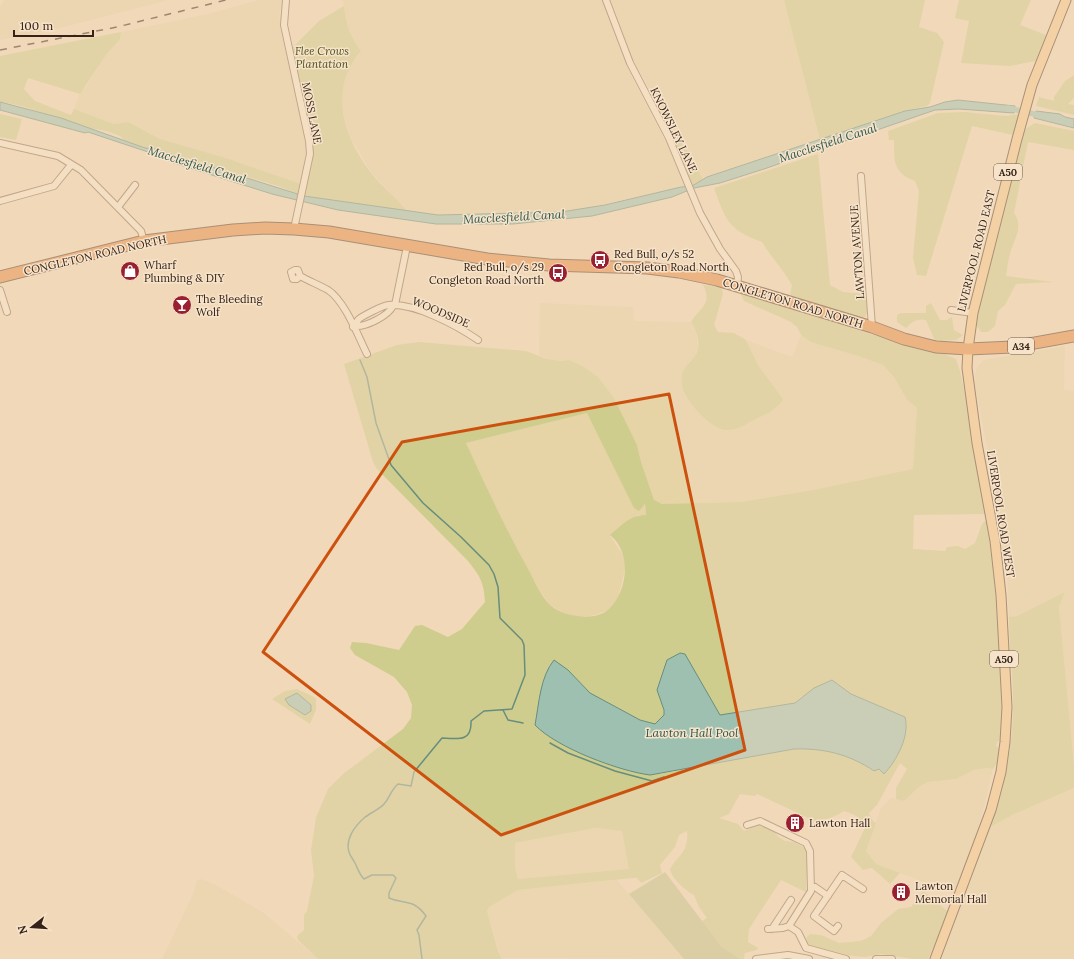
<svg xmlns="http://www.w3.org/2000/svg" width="1074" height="959" font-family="Lora,serif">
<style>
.farmland{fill:#e6d3a6}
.green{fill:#cecd8d;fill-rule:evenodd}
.cemetery{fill:#c1c18d}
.water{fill:#9ec0b1;stroke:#668d7e}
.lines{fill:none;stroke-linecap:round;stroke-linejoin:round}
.stream{stroke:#668d7e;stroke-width:1.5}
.canal{stroke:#9ec0b1;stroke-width:5.5}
.street-casing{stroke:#876853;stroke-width:8}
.primary-casing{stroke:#533728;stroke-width:11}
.highway-casing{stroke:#533728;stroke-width:13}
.street{stroke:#fbe7cc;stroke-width:6}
.primary{stroke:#f7c88c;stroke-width:9}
.highway{stroke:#e78842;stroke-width:11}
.rail{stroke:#352319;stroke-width:1.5;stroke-dasharray:7 7;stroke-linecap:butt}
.marked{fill:none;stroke:#cd510e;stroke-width:3;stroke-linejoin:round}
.labels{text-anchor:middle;stroke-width:3;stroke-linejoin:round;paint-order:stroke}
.shield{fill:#f7e3c9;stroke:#6f5d4e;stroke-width:1}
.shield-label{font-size:10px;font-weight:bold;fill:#352319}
.park-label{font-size:11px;font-style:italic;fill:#4c521f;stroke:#f7e3c9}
.street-label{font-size:11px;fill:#352319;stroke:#f7e3c9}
.poi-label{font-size:11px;fill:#352319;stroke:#f7e3c9;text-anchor:start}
.water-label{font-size:12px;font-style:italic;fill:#27554c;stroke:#f7e3c9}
</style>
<rect width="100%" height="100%" fill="#f0d8b9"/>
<path class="farmland" d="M4,0H169L60,28L0,40V7Z
M259,0H282L279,18L305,135L306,161L301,184L226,158L160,139L128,122L114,124L74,109L81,89L86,87L106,55L120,39L121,32L208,14Z
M343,0H602L619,47L633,79L679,167L687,187H681L588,208L550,213L438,215L407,211L371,172L351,138L347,127L342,108L341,91L347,70L361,51L351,35L346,23Z
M611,0H784L820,140L703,179L633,61Z
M540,303L633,307L634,321L691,322L696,328L698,349L696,356L690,360L683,372L682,386L698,412L711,423L724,430L783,399L758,365L746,340L792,357L801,335L811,342L858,356L883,365L894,377L907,400L917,408L913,469L813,490L741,502L662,504L654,501L641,462L637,445L614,398L569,360L559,361L539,356Z
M1065,346L1064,390L1074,391V765L1059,607L1065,593L1017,616L1009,617L1006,544L976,391L975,376L977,367L984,360Z
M587,413L601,440L644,503L646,515H638L610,536L623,555L626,565L618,598L608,610L595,615L580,617L564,613L550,605L538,588L509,535L466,443Z
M987,768L993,769L985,803L969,860L955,894L863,859L881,808L891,798L904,801L920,786L928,782L956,779L966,772Z
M1074,788V959H940L990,825L992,826L1013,814Z
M595,828L622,831L630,869L518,879L515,867V843Z
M201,879L216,885L264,913L318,959H162L193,894L197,881Z
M617,880L684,959L501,958L487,911L489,907L518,890Z"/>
<path class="green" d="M784,0H925L919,27L937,33L944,42L930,103L927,106L905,111L820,140Z
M959,0H1031L1020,25L1046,35L1036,61L1010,66L961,63L969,21L955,18Z
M344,6C346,26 350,35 361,51C328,89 343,136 371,173C382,187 396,197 407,211L304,196L312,157L292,48L319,21Z
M121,32L120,39L106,55L80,94L28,78L24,89L35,101L71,115L74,109L114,124L128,122L160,139L226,158L301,184L299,194L278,186L155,149L145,148L124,141C122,137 119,135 115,134C104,129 96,130 85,127C57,120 30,105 0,102V56Z
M1074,75V98L1068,104L1074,105V115L1036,106L1039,97L1054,101V97L1065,81Z
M659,105L703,179L692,186L679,151L657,109Z
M964,112L1006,116L1019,114L1013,135L972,126L926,276L917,275L913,258L919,191L915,181C893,173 894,161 894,140H889L888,131L938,113Z
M0,114L22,119L16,140L0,137Z
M1035,123L1074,131V150L1028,142L1014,213C1024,227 1014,239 1010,254C1008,261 1007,269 1006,276L1053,282L1016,284L1005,305L998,311L995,326L988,332H981L975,323L1020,136L1027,128Z
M818,154L830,285L843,292L867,294C867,301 870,312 864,318H856L790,296L792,285C783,269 771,257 762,242C728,230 725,219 714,188Z
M703,285L722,287L723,294L714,325L718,332L734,333L746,340L758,365L783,399C777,410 764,415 754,420C745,425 735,431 725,430C710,428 684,400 682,385C680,369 686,367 695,356C702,348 697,329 691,322C700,307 713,305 703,285Z
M740,293L909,346L937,351L956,359L960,371L970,416L971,437L987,510L985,514L914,515L913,549L945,551L947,547L958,546L965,549L975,543L982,524L985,521L989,523C998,595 1005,667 1002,739L997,742L996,746L999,748L997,763L993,769L987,768L974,770L956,779L928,782L920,786L904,801L896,799V788L907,769L900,763L877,805L869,813L873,821L876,823L866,851L876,864L900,873L890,884L872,868L863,870L851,857L865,828C861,817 854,814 844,811C835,817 828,818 819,823L757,794L755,796L740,794L729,814L719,818L738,824L744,831L761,824L775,832L778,837L785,841L794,842L803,847L807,853L806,892L781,880L749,929L748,942L758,948L757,950L745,953L744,959H740L721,946L702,921L707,918L699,907L694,895C686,891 671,878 670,869C679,854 689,852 687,831L679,835L675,847L660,865L662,873L641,883L637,878H632L518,890L489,907L487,911L498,951L502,959H318L298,940L297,936L304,930V915L307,911L314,876L311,850L316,818L328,789L343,774L403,729L411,718L412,705L407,692L394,677L355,655L350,648L352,642L366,643L399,650L415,626L422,625L448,637L462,629L485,602C484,582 480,576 468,561L377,469L373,462L344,364L397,345L419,342L526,351L544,358L559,361L569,360L584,367L598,377L614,398L637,445L641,462L654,500L662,504L741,502L813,490L913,469L917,408L907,400L894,377L883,365L858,356L811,342L801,335L797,327L791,322L744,301ZM587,413L634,508L639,511L645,504L646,515C630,515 622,525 610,535C632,552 628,591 609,609C596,622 563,617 550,605C540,595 534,580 528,569C505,528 486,486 466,443ZM680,653L685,654L720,715L795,703L801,697L837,683L851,694L905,717L873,771C849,754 823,748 794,749L659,774L603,762L535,725L541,695L549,666L568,670L590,693L640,720L655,724L664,715L662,678L667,660ZM595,828L622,831L629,869L518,879L515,867V843Z
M931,303L940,320H947L952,317L954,330L963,335L956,340L935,341L926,320C918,318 912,321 906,328L897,322V315L901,313H926V306Z
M1065,592L1059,607L1074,765V788L1014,814L992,826L990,825C1006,787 1013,744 1013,703C1013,674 1009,646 1009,617L1017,616Z
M297,689L316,698V710L310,724L272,699L285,691Z
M923,891L947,911V916L928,959H913L881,954L865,957L844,955L810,947L806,938L810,934L821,935L839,943L861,941L871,936L881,923L898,909L911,907Z"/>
<path class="cemetery" d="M665,872L721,946L740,959H684L629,894Z"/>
<path class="water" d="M958,100L1015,106L1014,113L959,109L935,110L764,169L720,183L694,188L672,197L592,216L513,224H436L338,210L272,194L174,163L151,153L88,132L85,133L0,110V102L61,118L145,148L155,149L304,196L438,215L561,212L605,205L681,187L692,186L707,177L905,111L930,107L945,102Z
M1036,111L1060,114L1065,117L1074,119V128L1034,118Z
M680,653L685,654L720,715L795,703L814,688L832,680L851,694L905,717C910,736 897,760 884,774L879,769L874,771C849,754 823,748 794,749L650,775C619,771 557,748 535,725C539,704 540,677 554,660L568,670L590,693L640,720L655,724L664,715V710L657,690L667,660Z
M297,693L311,705V711L305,715L289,705L285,699Z"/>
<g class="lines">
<path class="stream" d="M360,360L367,377L376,423L391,465L423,503L461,537L489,565L494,574L498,587L500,618L522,640L524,645L525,675L512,709L484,711L471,721C472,742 458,739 442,738L414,772L411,786L398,784C390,791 390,798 384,804C380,809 370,813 364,818C355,826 345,839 349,852C350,856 353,859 355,863C358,869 359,874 364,879L372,875H393L396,878L389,893V898C405,905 413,898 426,916L417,930L419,935L422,959
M503,710L508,720L523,723
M550,743L568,753L615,771L652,781L664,777"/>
<path class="canal" d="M1008,108L1043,116"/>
<defs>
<path id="street" d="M286,0L284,25L309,141L310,154L294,229
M606,0L630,63L669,138L700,213L720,249L736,271L738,277L737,287
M0,143L58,156L81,170L141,231L144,241
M861,176L872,327
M0,201L54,186L71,165
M118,207L135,185
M300,276L297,279H293L291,272L295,270H298L300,276C309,281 319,285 328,290C345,301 358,336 367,354
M0,290L7,312
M395,305L407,246
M951,310L973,313
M355,326C366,327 388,316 393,306
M353,327C356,325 355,323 358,320C360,317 384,305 388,305C415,303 456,325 478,340
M747,825L760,821L806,843L810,851L811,891L789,926L783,928L768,929
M811,886L815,887L828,896
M789,926L798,932L806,948L846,959
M838,926L834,931L814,916L842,875L863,889
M772,929L791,900
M756,959L788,955L809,959
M876,959H892"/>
<path id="primary" d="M935,959L991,810L1001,772L1005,742L1007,707L1001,595L995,541L977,443L967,368L968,349L973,313L1017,139L1032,85L1066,0"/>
<path id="highway" d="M0,277L144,241L233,230L265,228L294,229L329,232L487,259L549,265L647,268L679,272L717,280L872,327L904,339L936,347L968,349L1013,347L1074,336"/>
</defs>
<use href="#street" class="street-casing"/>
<use href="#primary" class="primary-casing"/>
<use href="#highway" class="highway-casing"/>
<use href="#street" class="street"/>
<use href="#primary" class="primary"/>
<use href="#highway" class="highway"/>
<path class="rail" d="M0,50L117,27L226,0"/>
</g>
<path d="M0 0H1074V959H0ZM669,394L745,750L501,835L263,652L402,442Z" fill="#f0d8b9" fill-opacity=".55" fill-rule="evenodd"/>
<path class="marked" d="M669,394L745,750L501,835L263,652L402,442Z"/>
<defs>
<symbol id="bus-disc" viewBox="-11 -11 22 22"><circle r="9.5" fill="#992031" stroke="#f7e3c9"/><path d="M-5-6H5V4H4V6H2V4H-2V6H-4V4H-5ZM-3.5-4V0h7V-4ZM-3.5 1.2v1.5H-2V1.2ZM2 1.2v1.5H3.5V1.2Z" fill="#fff"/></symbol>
<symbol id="shop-disc" viewBox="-11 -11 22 22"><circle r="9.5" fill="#992031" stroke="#f7e3c9"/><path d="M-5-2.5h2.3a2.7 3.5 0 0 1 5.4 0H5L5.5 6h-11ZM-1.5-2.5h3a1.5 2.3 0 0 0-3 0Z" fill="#fff"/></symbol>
<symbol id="bar-disc" viewBox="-11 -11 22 22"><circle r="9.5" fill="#992031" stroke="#f7e3c9"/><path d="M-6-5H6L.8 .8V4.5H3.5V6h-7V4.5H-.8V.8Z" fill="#fff"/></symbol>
<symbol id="building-disc" viewBox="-11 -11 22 22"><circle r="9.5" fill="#992031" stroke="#f7e3c9"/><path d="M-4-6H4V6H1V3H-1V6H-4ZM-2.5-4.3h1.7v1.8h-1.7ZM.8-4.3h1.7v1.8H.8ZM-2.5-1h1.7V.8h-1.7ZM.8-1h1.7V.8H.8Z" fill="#fff"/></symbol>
</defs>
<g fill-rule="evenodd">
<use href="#bus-disc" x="589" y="249" width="22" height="22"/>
<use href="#shop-disc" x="119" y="260" width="22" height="22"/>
<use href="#bus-disc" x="547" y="262" width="22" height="22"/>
<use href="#bar-disc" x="171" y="294" width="22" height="22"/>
<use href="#building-disc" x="784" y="812" width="22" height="22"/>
<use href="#building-disc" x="890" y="881" width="22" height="22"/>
</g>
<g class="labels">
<g class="shield">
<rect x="994" y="164" width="28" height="16" rx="3"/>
<rect x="1008" y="338" width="26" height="16" rx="3"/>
<rect x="990" y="651" width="28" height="16" rx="3"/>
</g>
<g class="shield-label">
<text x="1008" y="176">A50</text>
<text x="1021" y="350">A34</text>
<text x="1004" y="663">A50</text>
</g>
<g class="park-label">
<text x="322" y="55">Flee Crows<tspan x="322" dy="13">Plantation</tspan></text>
</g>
<g class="street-label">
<text transform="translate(312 113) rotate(79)" y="4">MOSS LANE</text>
<text transform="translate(674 130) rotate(64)" y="4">KNOWSLEY LANE</text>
<text transform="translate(976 251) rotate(-76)" y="4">LIVERPOOL ROAD EAST</text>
<text transform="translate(857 252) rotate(-94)" y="4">LAWTON AVENUE</text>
<text transform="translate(95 255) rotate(-13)" y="4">CONGLETON ROAD NORTH</text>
<text transform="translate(793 303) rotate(17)" y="4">CONGLETON ROAD NORTH</text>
<text transform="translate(441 312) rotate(23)" y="4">WOODSIDE</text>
<text transform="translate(1001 514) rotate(81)" y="4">LIVERPOOL ROAD WEST</text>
</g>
<g class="poi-label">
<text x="614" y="258">Red Bull, o/s 52<tspan x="614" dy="13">Congleton Road North</tspan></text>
<text x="144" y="269">Wharf<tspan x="144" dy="13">Plumbing &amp; DIY</tspan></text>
<text x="544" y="271" text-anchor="end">Red Bull, o/s 29<tspan x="544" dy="13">Congleton Road North</tspan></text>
<text x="196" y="303">The Bleeding<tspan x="196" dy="13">Wolf</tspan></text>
<text x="809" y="827">Lawton Hall</text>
<text x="915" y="890">Lawton<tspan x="915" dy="13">Memorial Hall</tspan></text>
</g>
<g class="water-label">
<text transform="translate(828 143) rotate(-18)" y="4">Macclesfield Canal</text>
<text transform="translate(197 165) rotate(17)" y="4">Macclesfield Canal</text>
<text transform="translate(514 217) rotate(-3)" y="4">Macclesfield Canal</text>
<text x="692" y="737">Lawton Hall Pool</text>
</g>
</g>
<g transform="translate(32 927) rotate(253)" stroke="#f7e3c9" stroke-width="3" paint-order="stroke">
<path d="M0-3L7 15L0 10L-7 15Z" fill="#352319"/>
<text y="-6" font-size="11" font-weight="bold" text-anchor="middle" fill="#352319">N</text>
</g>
<path d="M14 30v6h79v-6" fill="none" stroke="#352319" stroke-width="2"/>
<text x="20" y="30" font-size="12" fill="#352319" stroke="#f7e3c9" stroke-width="3" paint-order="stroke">100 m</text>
</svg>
